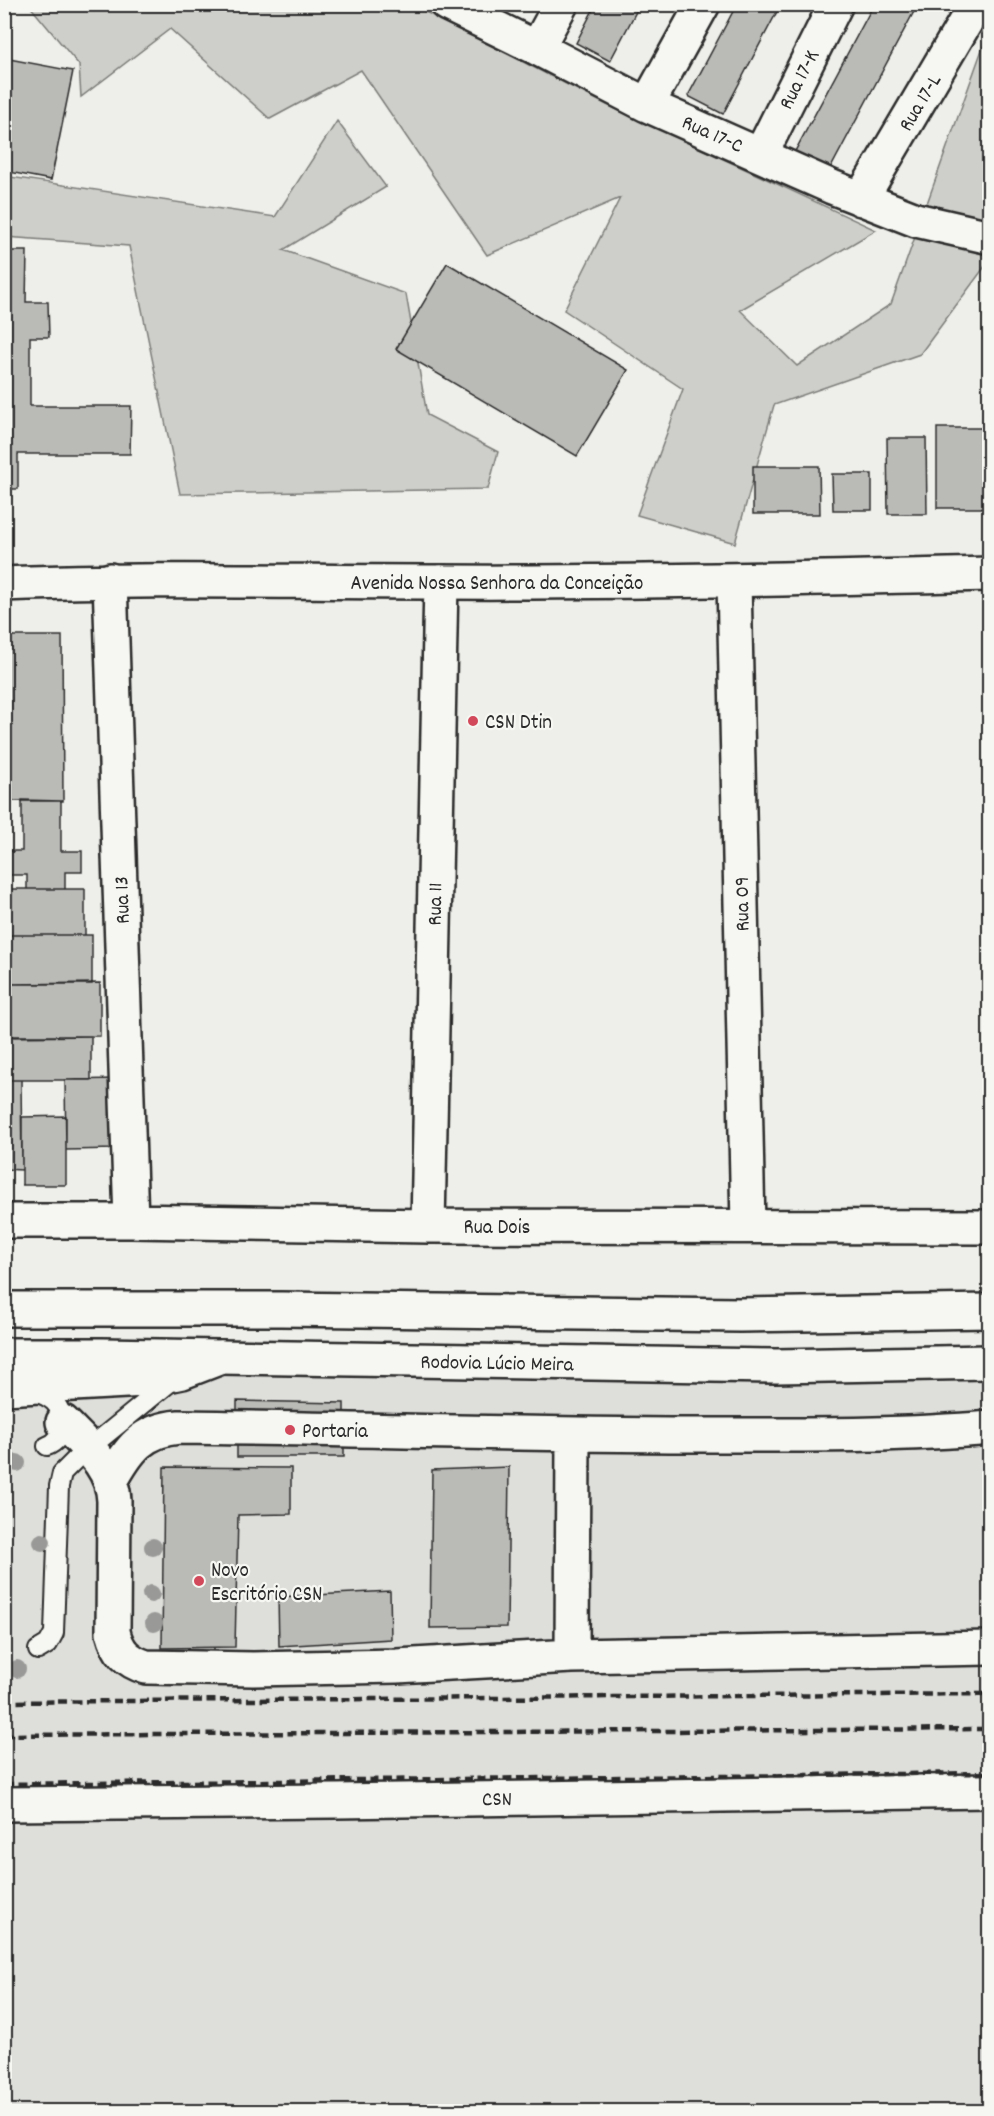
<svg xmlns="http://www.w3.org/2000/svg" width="994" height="2116" font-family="Dekko,sans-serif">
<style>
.built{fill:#dededb}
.green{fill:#cececa;stroke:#7c7c7a;stroke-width:1.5}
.building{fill:#babab7;stroke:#2b2b2b;stroke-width:1.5}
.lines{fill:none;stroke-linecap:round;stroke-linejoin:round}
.service-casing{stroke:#2b2b2b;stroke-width:22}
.minor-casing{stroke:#2b2b2b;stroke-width:38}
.tertiary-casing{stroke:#2b2b2b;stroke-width:38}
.primary-casing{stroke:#2b2b2b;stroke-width:38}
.service{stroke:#f6f6f2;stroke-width:18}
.minor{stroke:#f6f6f2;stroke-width:33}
.tertiary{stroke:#f6f6f2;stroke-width:33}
.primary{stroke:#f6f6f2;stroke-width:33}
.rail{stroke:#2b2b2b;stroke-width:4.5;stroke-dasharray:9 4.5;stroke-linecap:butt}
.tree{fill:#999997}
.poi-dot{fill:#d1495b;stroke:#f6f6f2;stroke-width:2}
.labels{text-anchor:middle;stroke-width:4.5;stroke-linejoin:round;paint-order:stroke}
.street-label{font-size:21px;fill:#2b2b2b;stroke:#f6f6f2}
.poi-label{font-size:21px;fill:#2b2b2b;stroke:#f6f6f2;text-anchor:start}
</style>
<rect width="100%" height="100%" fill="#eeeeea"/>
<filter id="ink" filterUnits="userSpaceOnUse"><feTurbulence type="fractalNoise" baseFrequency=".0167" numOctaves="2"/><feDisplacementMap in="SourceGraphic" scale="12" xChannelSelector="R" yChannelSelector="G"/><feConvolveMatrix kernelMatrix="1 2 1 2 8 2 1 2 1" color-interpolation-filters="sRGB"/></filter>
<g filter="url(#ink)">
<path class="built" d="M298,1376L776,1383L989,1382V2111L5,2112V1377Z"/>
<path class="green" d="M29,5H412L607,105L876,230L740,310L797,366L891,304L989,30V261L920,354L774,405L735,543L637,515L683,389L564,310L620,198L487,255L361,70L270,119L170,29L81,97L79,65Z
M337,121L386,187L283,250L406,294L427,415L498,452L488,489L180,494L129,246L5,237L4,176L275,217Z"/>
<path class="building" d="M596,4H640L610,61L576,43Z
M737,4H781L723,114L688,96Z
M874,4H918L827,175L792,157Z
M4,58L73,71L51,180L4,171Z
M4,251H27L26,302H48L49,337H30V406H131L130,454H18V489H4Z
M447,263L628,370L577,456L396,349Z
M937,428H987V508H937Z
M887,438H926L927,514H888Z
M753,466H819L820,514H753Z
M832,474H872V510H833Z
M4,636H62L63,801H4Z
M22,800L61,801V851H82V872H65V889H27V875H4V851H22Z
M4,889H85V935H4Z
M4,935H92V984H4Z
M100,983V1036L4,1037V984Z
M8,1036H91V1080H8Z
M116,1079V1149L66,1150L65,1080Z
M4,1080H21L22,1170L4,1169Z
M66,1116V1185H22V1117Z
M237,1401L344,1403V1457H237Z
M164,1467L291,1468V1514L238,1515L235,1647L162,1648Z
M509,1467L507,1627L430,1628L432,1470Z
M390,1591L391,1639L279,1646L278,1597Z"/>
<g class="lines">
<defs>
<path id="service" d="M33,1391C41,1394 48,1396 54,1402C67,1415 65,1440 47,1446
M38,1650L48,1644L54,1633L59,1486L62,1473L77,1458L174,1379"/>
<path id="minor" d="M447,4L537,48L647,105L832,187L916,220L990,237
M537,48L561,4
M647,105L703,4
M761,154L836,4
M861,199L976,4
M110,580L131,1221
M734,581L748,1226
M4,1221H131L428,1226L990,1227
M428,1226L441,582
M4,1388L144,1380L182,1372L221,1357
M63,1422C85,1445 113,1467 114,1501L113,1632C118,1652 127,1661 146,1667L253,1669L397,1666L572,1656L990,1648
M111,1481C128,1450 142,1430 179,1427C357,1429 535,1435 713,1435C805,1435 898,1436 990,1428
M572,1656L573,1435"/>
<path id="tertiary" d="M4,584C150,578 295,582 440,582C623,583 806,579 990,574
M4,1804L337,1801L990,1791"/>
<path id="primary" d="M4,1309H281L740,1315L990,1311
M4,1355H102L776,1366L990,1362"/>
</defs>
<use href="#service" class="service-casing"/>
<use href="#minor" class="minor-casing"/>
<use href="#tertiary" class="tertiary-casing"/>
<use href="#primary" class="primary-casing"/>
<use href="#service" class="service"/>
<use href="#minor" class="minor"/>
<use href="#tertiary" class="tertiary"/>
<use href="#primary" class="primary"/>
<path class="rail" d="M4,1702L990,1694
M4,1735L990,1729
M4,1784L990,1773"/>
</g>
<g class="tree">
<circle cx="17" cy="1463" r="9"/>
<circle cx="42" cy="1542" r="9"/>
<circle cx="153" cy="1547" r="9"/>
<circle cx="151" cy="1594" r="9"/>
<circle cx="154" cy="1623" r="9"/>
<circle cx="17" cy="1669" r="9"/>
</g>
</g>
<g class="poi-dot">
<circle cx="473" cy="721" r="6"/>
<circle cx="290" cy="1430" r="6"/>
<circle cx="199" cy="1581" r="6"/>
</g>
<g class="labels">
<g class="street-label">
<text transform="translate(798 79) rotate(-63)" y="7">Rua 17-K</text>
<text transform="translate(919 102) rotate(-59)" y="7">Rua 17-L</text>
<text transform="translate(713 133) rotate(24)" y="7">Rua 17-C</text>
<text x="497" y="589">Avenida Nossa Senhora da Conceição</text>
<text transform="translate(121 900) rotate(-92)" y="7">Rua 13</text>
<text transform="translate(434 904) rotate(-89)" y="7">Rua 11</text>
<text transform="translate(741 904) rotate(-91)" y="7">Rua 09</text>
<text x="497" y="1233">Rua Dois</text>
<text transform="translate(497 1362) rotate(1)" y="7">Rodovia Lúcio Meira</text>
<text transform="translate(497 1798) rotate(-1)" y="7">CSN</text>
</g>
<g class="poi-label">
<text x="485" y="728">CSN Dtin</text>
<text x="302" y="1437">Portaria</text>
<text x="211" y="1576">Novo<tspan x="211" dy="24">Escritório CSN</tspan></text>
</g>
</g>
<rect width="994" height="2116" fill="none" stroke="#f6f6f2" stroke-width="24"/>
<rect x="12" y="12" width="970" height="2092" fill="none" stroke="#2b2b2b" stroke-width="2" filter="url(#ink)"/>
</svg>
